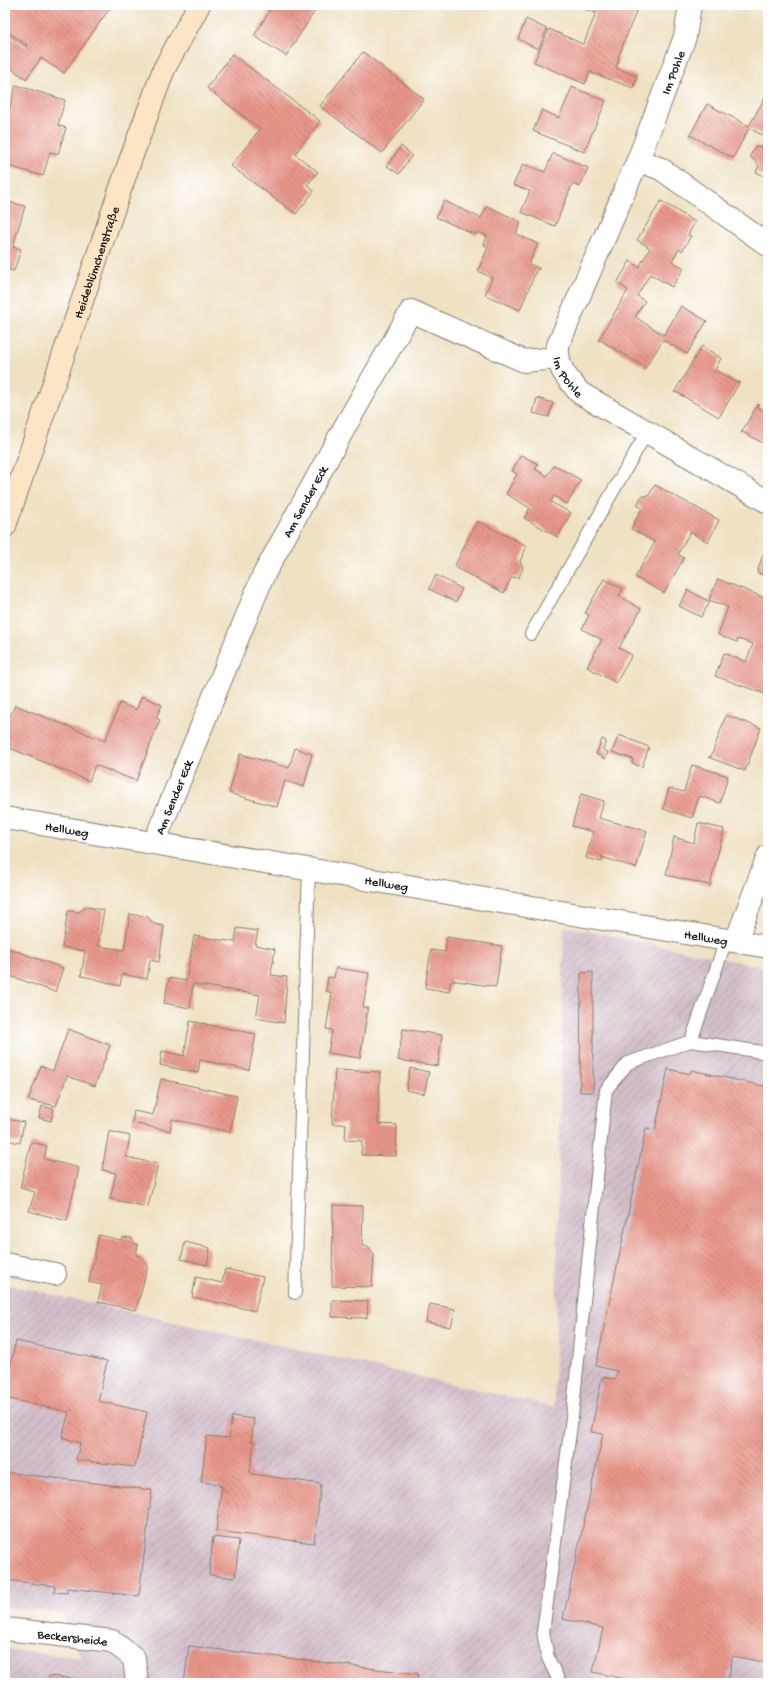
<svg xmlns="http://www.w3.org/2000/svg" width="773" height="1688" font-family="'Gochi Hand',sans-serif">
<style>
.industrial{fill:url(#industrial-furrows)}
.building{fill:url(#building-back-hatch)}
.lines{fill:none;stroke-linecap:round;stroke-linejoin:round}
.lane-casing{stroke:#867e6f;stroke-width:14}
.street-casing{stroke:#867e6f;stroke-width:24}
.secondary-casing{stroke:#867e6f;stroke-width:24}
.lane{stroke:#fff;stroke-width:12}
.street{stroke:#fff;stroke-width:22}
.secondary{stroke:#fce5c4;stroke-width:22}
.labels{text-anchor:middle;stroke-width:3;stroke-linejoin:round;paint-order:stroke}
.street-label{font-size:13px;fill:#1c1c1c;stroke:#fff}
</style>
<defs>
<pattern id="industrial-furrows" width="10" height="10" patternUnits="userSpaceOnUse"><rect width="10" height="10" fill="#d1bdc9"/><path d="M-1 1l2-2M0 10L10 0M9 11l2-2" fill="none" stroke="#b3a2ac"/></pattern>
<pattern id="building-back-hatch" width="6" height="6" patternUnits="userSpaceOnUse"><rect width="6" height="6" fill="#e9978a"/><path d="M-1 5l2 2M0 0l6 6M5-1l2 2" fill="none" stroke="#bc7a70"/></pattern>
</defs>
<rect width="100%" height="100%" fill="#fff"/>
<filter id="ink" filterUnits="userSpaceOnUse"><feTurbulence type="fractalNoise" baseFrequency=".025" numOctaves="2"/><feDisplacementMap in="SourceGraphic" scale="8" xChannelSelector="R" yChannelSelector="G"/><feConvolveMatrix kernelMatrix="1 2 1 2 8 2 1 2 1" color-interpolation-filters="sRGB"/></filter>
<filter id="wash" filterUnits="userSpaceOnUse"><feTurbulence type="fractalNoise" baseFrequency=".012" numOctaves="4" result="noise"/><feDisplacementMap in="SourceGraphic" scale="16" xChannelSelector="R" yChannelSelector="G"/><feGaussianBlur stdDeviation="0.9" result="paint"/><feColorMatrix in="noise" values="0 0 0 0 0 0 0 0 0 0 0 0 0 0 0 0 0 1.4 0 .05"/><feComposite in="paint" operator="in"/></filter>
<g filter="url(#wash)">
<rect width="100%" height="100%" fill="#efe1c2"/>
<path class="industrial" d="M564,926L768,968V1683H5V1649L81,1658L62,1613L5,1607V1284L554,1407Z"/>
<g id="blocks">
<path class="building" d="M5,5H112L64,73L41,58L26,79L5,64V32L26,47L27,45L5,30Z
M273,5H315L318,6L286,56L254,36Z
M581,5H634L638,7L618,57L619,59L616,68L637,76L633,88L590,72L585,84L534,62L549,29L583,44L584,43L596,13L580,7Z
M526,19L547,29L538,49L518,39Z
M363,52L424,99L382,153L320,106Z
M232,54L320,121L295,154L318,172L307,185L314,191L296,214L231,166L260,129L207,88Z
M16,85L65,100L58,125L66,128L58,154L50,152L43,176L5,165V117H7Z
M572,87L606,101L584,152L533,131L542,110L559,118Z
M768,92V138L749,128L733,158L690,135L707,104L749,126Z
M401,146L412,155L399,174L387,166Z
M755,146L768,148V178L756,172L759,165L750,156Z
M553,153L588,168L580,187L573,184L572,185L555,226L521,212L530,191L513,185L523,164L545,172Z
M5,201L25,206L13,247L21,249L14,271L5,269Z
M444,201L481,218L487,206L521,222L516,234L538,244L529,264L540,269H537L520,310L485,295L492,278L478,271L488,247L484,245L487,236L478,232L476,235L436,217Z
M661,201L695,222L688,235L691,236L682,251L679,249L672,261L684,268L672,287L650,274L637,296L645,301L635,317L664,335L681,306L707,321L687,354L663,340L644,370L645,367L600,340L598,341L628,290L617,283L630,261L639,267L650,248L637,240Z
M702,346L721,358L715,370L738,383L740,382L719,417L676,392L674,393Z
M537,398L553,403L549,417L533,413Z
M758,404V407L768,413V446L743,432L741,433Z
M521,455L538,464L535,469L547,476L554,465L581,480L567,504L554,496L551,502L571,513L558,537L524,518L530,508L506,494L517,474L512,471Z
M655,485L719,520L708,542L690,532L678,554L684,558L664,593L635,577L655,542L631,529L642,508L637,505L641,497L649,495Z
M477,521L527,546L520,561L523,568L519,577L511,578L504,593L454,567Z
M764,552L768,553V577L757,572Z
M436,575L462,589L456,602L429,589Z
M604,579L623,589L619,596L641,609L619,648L632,655L616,683L587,667L602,640L582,629L589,615L585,613Z
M718,579L765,598L768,592V609L764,621L768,622V641L766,645L768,646V695L715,676L724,653L746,662L753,644L738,639L737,642L718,635L728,607L709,600Z
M688,590L710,602L701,617L679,606Z
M142,696L162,705L156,718L160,720L136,781L95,765L89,781L5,746V729L15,705L105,741L120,703L136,710Z
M726,715L761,728L745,771L708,757H711Z
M619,735L649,747L642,767L632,763L633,759L612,752Z
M602,739L606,741L603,750L608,752L605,759L596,754Z
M295,748L312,754L304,787L285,781L277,807L229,793L240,754L289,768Z
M692,765L728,776L720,803L699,796L692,818L663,809L669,788L684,792Z
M581,794L604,801L599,818L647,831L636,868L602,857V862L586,858L593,832L572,826Z
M698,823L724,829L710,886L709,885L666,875L674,837L694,843Z
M86,907L104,910L98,946L124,950L130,914L148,917L154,924L164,926L159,962L150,960L147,979L122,974L120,986L92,978L81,976L85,951L62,947L68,911L79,912Z
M237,928L258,931L255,945L275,949L271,975L287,977L284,1023L256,1018L260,995L193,984L190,1008L164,1003L169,978L186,981L194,936L235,942Z
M447,937L502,946L496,987L451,980L449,992L425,988L431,950L445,952Z
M5,947L63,968L55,992L5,974Z
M336,968L369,973L363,1007L368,1008L360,1058L328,1053L332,1030L326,1029L332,993L326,991L328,977L334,978Z
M593,972V1092H580L581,973Z
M190,1021L256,1034L249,1070L200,1060L198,1073L160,1065L162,1051L184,1056Z
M68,1029L110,1045L95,1086L67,1076L56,1106L28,1100L41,1066L53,1071Z
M403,1029L442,1035L438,1066L398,1060Z
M410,1068L429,1072L424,1094L406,1090Z
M668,1069L690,1074L691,1070L768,1087V1663L733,1656L727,1683H645L593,1672L603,1628L563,1619L603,1434L591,1432L602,1377L615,1379L617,1371L596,1366L646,1128L655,1130Z
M335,1070L380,1072L378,1124L397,1125L396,1156L361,1155L362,1141L345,1140L346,1124H332Z
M161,1079L237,1096L230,1132L172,1119L170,1131L132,1123L134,1111L153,1115Z
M42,1106L54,1109L51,1121L39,1118Z
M5,1119L24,1122L20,1143L5,1140Z
M109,1131L130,1136L126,1157L158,1164L148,1207L110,1199L116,1173L102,1170Z
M31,1142L47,1146L44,1159L79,1168L67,1221L29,1211L35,1192L20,1188Z
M333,1205L363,1206L362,1246H368L374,1254L372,1287L332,1286Z
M99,1235L119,1240L124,1237L132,1238L135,1244H138L136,1255L142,1257L148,1266L136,1310L98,1302L102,1285L89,1282Z
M185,1242L210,1248L207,1265L181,1259Z
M225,1269L263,1277L255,1311L192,1297L196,1277L222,1283Z
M332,1300L368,1301L367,1318L332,1317Z
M430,1304L455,1309L451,1327L426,1322Z
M16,1341L107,1361L98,1401L147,1412L135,1467L76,1460L80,1443L62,1437L69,1412L5,1398V1388Z
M232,1416L254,1419L251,1441H254L250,1472L252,1473V1474L321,1484L314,1543L216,1531L222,1486H219V1484L201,1482L207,1436L229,1438Z
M5,1472L152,1490L139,1596L67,1588V1593L54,1592L55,1586L5,1580Z
M213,1537L239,1540L235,1578L209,1575Z
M189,1646L418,1674L417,1683H184Z
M49,1676L99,1682V1683H48Z"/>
</g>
</g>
<g filter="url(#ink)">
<use href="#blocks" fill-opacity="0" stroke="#867e6f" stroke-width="1"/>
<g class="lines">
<defs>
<path id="lane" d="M531,634L647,432
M691,1041L768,1053
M295,1293L309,870
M560,1683L548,1658L543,1632L572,1417L606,1090L628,1063L691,1041L726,940"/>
<g id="street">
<path id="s1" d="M690,5L685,37L638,160L558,345C557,369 565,375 580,393L768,502"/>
<path d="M638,160L661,169L768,245"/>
<path id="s2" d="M5,818L768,947"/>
<path id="s3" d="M154,843L263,576L347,423L411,311L524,361L557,358"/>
<path d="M736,941L768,856"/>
<path d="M5,1264L55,1274"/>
<path id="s4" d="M5,1629L112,1641L134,1658L137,1683"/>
</g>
<g id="secondary">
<path id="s5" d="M5,526L131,158L164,69L199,5"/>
</g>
</defs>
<use href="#lane" class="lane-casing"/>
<use href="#street" class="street-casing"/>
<use href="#secondary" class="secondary-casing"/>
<use href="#lane" class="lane"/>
<use href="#street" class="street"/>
<use href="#secondary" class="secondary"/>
</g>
</g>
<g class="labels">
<g class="street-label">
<text transform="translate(672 72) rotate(-69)" y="5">Im Pohle</text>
<text dy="5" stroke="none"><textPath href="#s5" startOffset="279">Heideblümchenstraße</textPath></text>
<text dy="5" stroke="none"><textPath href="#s1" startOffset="400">Im Pohle</textPath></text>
<text dy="5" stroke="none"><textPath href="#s3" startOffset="374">Am Sender Eck</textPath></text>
<text dy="5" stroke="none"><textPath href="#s3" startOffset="50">Am Sender Eck</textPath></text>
<text dy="5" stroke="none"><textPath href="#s2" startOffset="63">Hellweg</textPath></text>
<text dy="5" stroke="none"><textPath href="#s2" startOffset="387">Hellweg</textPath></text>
<text dy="5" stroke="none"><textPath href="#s2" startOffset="711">Hellweg</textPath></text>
<text dy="5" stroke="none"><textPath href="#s4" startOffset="68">Beckersheide</textPath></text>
</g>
</g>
<rect width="773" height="1688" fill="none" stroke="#fff" stroke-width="20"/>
</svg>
